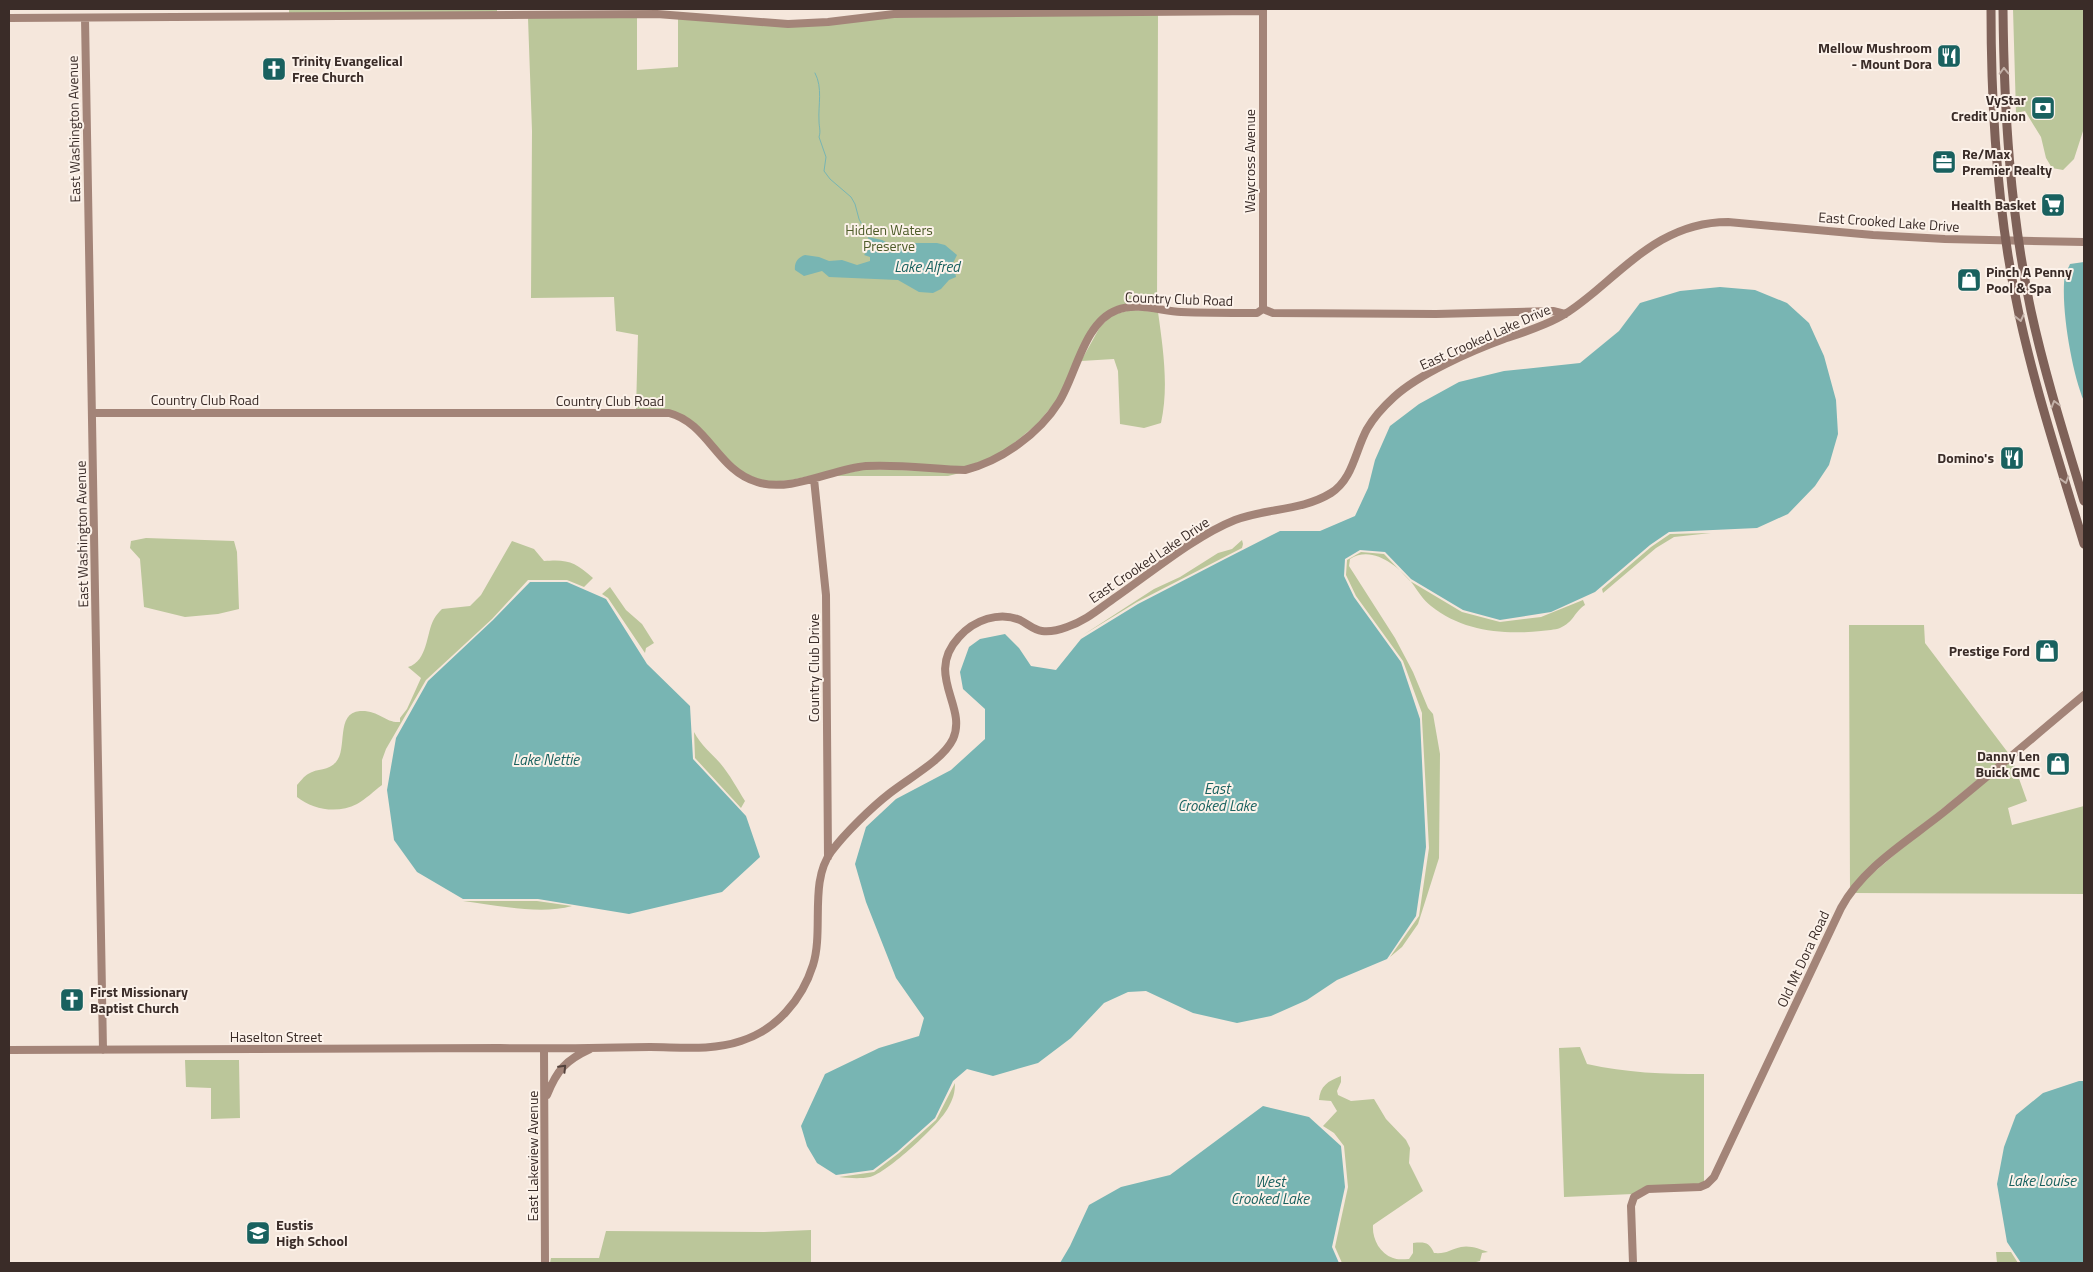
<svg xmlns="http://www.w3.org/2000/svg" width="2093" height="1272" font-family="'Titillium Web',sans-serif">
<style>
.green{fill:#bbc69a}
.water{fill:#78b5b3}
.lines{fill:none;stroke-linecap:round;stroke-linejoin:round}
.stream{stroke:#78b5b3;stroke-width:1}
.secondary{stroke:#a38478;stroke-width:8}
.primary{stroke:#7e6158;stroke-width:9}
.oneway{stroke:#c3b1a8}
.oneway2{stroke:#54423c}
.labels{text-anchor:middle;stroke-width:4;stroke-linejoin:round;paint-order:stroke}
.poi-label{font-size:14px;font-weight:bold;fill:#3a2c28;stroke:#fcf2ea;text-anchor:end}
.street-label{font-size:14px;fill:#3a2c28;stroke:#fcf2ea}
.park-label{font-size:14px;fill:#4d5b29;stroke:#fcf2ea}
.water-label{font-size:15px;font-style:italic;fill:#19615f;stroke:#fcf2ea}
</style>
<rect width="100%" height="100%" fill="#f5e7dc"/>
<path class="green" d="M289,9H497V13L289,14Z
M2013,9H2084V128L2074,159L2063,170L2052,168L2046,158L2041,137L2025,111L2016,113Z
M1158,14L1157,307L1104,314L1057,400L1037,424L1008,448L993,457L965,467L865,464L791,480L770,482H765L739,471L699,427L687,417L670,411L636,410L638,335L616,331L614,297L531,298L532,131L528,18L637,17V70L678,67V17L729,23L874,18Z
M1131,310L1158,312C1163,348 1169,387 1161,423L1144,428L1120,424L1118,371L1114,359L1081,361L1100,327L1112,315Z
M866,469L964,472L948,476H833Z
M1711,533L1674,537L1656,548L1603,593L1602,589L1651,547L1670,534Z
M146,538L234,541L237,552L239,609L218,614L185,617L144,607L140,559L130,548L131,541Z
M1242,540L1243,544L1242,548L1137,602L1083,635L1154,589L1180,577L1218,553L1232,549Z
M512,541L534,549L544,561C568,559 575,562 593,578L584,587L567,580H528L492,619L426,680L386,749L382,760V785C374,791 366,799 357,804C338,814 313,810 297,797V785C300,782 304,776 308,774C317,768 329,771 336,762C348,749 335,713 360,711C379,710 385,723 400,722V718L407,709L421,678L408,667C428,661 426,633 434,619C436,615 439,612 442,609L470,606L481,595Z
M1361,552L1384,554L1410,581L1462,612L1500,622L1541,617L1583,600L1585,605C1574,612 1574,622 1560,628C1555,630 1547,630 1541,631C1503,635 1462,631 1431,606C1423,600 1418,591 1412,583C1397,565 1372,545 1350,559L1349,566L1395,638L1413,672L1428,708L1433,714L1440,754L1439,858L1418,924L1402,947L1390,957L1419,916L1429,848L1422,719V713L1403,661L1356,596L1346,575L1347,560Z
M610,587L626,610L642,624L654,643L646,648L645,653L608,598L602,594Z
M1849,625H1924L1925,643L2009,754L1862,874L1850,888Z
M694,732C701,745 711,753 720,763C730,775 737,788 745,801L741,808L695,758Z
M2012,759L2027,801L2008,808L2012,825L2084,806V894L1853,893L1860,884L1899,851Z
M463,901H537L572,906C540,915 495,905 463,901Z
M1580,1047L1587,1064C1626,1073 1664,1074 1704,1074V1182L1699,1185L1642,1188L1633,1194L1564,1197L1559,1048Z
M185,1060H239L240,1118L211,1119V1088L186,1087Z
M1341,1076V1082L1337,1091L1338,1095L1351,1101L1374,1099L1386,1119L1406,1140L1410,1148L1409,1163L1423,1191L1373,1225C1372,1238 1379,1253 1393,1258C1397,1260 1404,1259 1409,1259L1413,1253V1243C1425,1242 1429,1242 1434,1253C1447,1254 1449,1250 1461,1247C1470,1245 1480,1249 1488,1252L1482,1253L1480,1261L1472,1263H1342L1335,1247L1348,1187L1344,1146L1334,1133L1323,1126L1337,1111L1331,1101L1319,1100C1320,1086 1328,1081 1341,1076Z
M955,1083C955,1093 953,1099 948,1108C940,1124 887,1173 870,1177C860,1179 849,1178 839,1177L874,1172L899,1153L936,1120Z
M811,1230V1263H550L551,1258H599L606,1231L764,1232Z
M1996,1252H2011L2018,1263H1997Z"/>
<path class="water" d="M868,237L882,240L892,245L904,243H937L945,245L957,255L953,263L956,277L949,280L941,289L933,293L919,292L898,280L829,277L822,271L804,276L795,270C794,263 798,257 805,255L819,257L829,261L842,260L857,265L870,261V257L864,255L868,250L866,245L869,242Z
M2084,262V401C2072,373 2060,305 2065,274C2066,271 2069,267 2070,264Z
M1720,287L1755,290L1787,303L1809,323L1824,356L1836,400L1838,434L1829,465L1815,486L1788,514L1757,528L1669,532L1650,545L1595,592L1551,612L1500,620L1463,610L1411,579L1385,552L1360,550L1345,559L1344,576L1354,597L1401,662L1420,719L1426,847L1416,916L1387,959L1337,980L1307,1000L1271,1016L1237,1023L1193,1013L1146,991L1128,992L1104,1003L1071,1038L1038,1063L993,1076L967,1069L953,1081L935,1118L897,1152L873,1170L836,1175L817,1163L807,1146L801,1126L825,1074L879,1048L919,1036L924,1018L896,978L866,902L855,864L866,827L896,799L951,770L985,739V709L963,689L960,672L969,647L980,639L1005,634L1019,648L1031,666L1056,670L1081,639L1138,604L1223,560L1280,531H1320L1355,516L1368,488L1375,460L1390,426L1419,404L1459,382L1504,371L1580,363L1619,331L1640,303L1680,291Z
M530,582H567L606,599L647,664L690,706L693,759L746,816L760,857L722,892L629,914L538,899H463L417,872L394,840L387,790L396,738L428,681L493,620Z
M2079,1081H2084V1263H2021L2007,1242L1997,1184L2004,1147L2016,1115L2043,1093Z
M1263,1106L1309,1117L1341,1146L1345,1187L1332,1247L1339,1263H1060L1070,1246L1089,1205L1121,1187L1170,1175Z"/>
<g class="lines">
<path class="stream" d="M815,73C823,88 818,105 819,121C819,127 821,131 819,137L826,157L824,171L830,179L851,197L855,204L859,219L868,237"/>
<path class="secondary" d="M9,18L657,14L788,24L828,22L894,14L1263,11
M85,18L103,1050
M1263,309L1273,313L1436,314L1553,311L1565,314
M92,413H669C708,423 718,471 757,482C791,493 832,469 866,466C898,464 933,469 965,470C1001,461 1039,434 1059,402C1076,375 1084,322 1117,310C1136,302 1161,311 1181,312C1206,313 1232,313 1257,313L1263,309V9
M814,479L826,595L828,857
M544,1049L545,1263
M9,1050L500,1048C550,1049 600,1048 650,1047C679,1047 712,1051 741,1041C776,1030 802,1000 813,965C824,930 809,882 831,852C845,833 872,807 890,793C909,778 943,760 953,739C968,706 924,675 959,637C974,620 999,611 1020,620C1028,624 1034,630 1042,631C1050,632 1059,630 1067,627C1086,621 1100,608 1116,597C1152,572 1195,536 1235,520C1266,508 1302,511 1331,493C1353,479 1355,451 1367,429C1374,417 1383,407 1394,397C1419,374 1471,351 1504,339C1522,333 1541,327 1558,318C1570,312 1581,303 1592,294C1634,259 1669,222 1728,222L1873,235L1945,239L2084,242
M547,1095C557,1070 566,1060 590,1049
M1633,1263L1631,1206L1634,1197L1648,1189L1700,1187L1707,1184L1714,1177L1841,908C1863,867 1908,841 1944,812C1991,774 2037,734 2084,695"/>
<path class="primary" d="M1991,9C1991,111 1997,214 2019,314C2036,392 2061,468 2084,544
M2003,9C2004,111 2010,211 2031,311C2045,375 2065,438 2084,501"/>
</g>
<defs><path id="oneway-chevron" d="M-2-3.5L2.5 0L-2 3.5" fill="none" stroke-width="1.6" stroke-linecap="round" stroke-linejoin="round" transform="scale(1.25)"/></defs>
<g class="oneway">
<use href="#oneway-chevron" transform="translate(2004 71) rotate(-91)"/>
<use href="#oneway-chevron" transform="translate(2020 318) rotate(77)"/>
<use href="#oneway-chevron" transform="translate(2055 404) rotate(-106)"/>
<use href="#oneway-chevron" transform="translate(2065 480) rotate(73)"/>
</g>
<use class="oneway2" href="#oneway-chevron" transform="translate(563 1068) rotate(-46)"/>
<defs>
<symbol id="restaurant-square" viewBox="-11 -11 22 22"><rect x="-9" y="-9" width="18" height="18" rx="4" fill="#19615f" stroke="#fcf2ea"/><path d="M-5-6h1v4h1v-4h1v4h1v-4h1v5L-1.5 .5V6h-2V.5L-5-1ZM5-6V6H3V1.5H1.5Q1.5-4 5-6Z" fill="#fff"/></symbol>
<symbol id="church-square" viewBox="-11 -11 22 22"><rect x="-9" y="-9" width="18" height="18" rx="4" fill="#19615f" stroke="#fcf2ea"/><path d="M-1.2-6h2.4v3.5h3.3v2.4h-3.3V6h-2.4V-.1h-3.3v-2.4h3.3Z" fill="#fff"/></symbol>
<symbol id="bank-square" viewBox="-11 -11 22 22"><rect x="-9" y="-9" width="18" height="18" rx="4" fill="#19615f" stroke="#fcf2ea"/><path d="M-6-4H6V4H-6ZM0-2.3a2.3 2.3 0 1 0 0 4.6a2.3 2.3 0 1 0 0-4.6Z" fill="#fff"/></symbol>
<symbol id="office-square" viewBox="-11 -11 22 22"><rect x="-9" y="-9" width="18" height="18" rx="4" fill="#19615f" stroke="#fcf2ea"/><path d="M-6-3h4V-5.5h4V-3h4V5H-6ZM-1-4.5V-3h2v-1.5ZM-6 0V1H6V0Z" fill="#fff"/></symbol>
<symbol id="supermarket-square" viewBox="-11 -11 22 22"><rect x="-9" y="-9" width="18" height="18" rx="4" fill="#19615f" stroke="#fcf2ea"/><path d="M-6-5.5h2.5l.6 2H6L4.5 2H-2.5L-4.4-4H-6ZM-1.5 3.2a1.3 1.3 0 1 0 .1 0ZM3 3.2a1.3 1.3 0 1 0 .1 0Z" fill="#fff"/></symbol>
<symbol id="shop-square" viewBox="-11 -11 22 22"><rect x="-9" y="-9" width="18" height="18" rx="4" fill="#19615f" stroke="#fcf2ea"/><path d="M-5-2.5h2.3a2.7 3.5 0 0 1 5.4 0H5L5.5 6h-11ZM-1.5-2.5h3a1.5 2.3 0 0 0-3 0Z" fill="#fff"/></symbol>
<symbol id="school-square" viewBox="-11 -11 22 22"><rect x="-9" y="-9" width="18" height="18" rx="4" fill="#19615f" stroke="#fcf2ea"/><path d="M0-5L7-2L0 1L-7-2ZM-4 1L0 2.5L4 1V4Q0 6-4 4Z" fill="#fff"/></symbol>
</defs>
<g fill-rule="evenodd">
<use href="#restaurant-square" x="1935" y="42" width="28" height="28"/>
<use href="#church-square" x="260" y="55" width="28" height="28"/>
<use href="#bank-square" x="2029" y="94" width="28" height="28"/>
<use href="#office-square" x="1930" y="148" width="28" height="28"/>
<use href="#supermarket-square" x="2039" y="191" width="28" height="28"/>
<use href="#shop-square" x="1955" y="266" width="28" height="28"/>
<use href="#restaurant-square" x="1998" y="444" width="28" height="28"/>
<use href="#shop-square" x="2033" y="637" width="28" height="28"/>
<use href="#shop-square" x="2044" y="750" width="28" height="28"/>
<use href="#church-square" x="58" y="986" width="28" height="28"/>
<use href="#school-square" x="244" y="1219" width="28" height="28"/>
</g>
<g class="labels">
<g class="poi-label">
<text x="1932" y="53">Mellow Mushroom<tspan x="1932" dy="16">- Mount Dora</tspan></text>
<text x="292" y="66" text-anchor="start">Trinity Evangelical<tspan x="292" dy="16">Free Church</tspan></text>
<text x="2026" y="105">VyStar<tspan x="2026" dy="16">Credit Union</tspan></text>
<text x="1962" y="159" text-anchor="start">Re/Max<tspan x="1962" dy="16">Premier Realty</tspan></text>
<text x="2036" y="210">Health Basket</text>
<text x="1986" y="277" text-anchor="start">Pinch A Penny<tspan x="1986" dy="16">Pool &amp; Spa</tspan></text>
<text x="1994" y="463">Domino's</text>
<text x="2030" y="656">Prestige Ford</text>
<text x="2040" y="761">Danny Len<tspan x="2040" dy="16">Buick GMC</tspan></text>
<text x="90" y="997" text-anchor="start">First Missionary<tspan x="90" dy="16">Baptist Church</tspan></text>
<text x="276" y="1230" text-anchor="start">Eustis<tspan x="276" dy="16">High School</tspan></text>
</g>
<g class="street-label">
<text transform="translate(74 129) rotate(-91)" y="5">East Washington Avenue</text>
<text transform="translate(1250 161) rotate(-90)" y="5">Waycross Avenue</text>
<text transform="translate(1889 222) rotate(4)" y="5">East Crooked Lake Drive</text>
<text transform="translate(1179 299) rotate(2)" y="5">Country Club Road</text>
<text transform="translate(1485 337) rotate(-24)" y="5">East Crooked Lake Drive</text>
<text x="205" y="405">Country Club Road</text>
<text x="610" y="406">Country Club Road</text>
<text transform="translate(82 534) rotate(-91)" y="5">East Washington Avenue</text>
<text transform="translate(1149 560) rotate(-34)" y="5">East Crooked Lake Drive</text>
<text transform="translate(814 668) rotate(-90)" y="5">Country Club Drive</text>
<text transform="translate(1803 959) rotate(-65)" y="5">Old Mt Dora Road</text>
<text x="276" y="1042">Haselton Street</text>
<text transform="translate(533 1156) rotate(-90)" y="5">East Lakeview Avenue</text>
</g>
<g class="park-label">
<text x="889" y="235">Hidden Waters<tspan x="889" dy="16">Preserve</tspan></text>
</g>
<g class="water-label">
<text x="927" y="272">Lake Alfred</text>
<text x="546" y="765">Lake Nettie</text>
<text x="1217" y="794">East<tspan x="1217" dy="17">Crooked Lake</tspan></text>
<text x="2042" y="1186">Lake Louise</text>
<text x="1270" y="1187">West<tspan x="1270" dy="17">Crooked Lake</tspan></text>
</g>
</g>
<rect width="2093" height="1272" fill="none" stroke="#3a2c28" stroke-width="20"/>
</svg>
